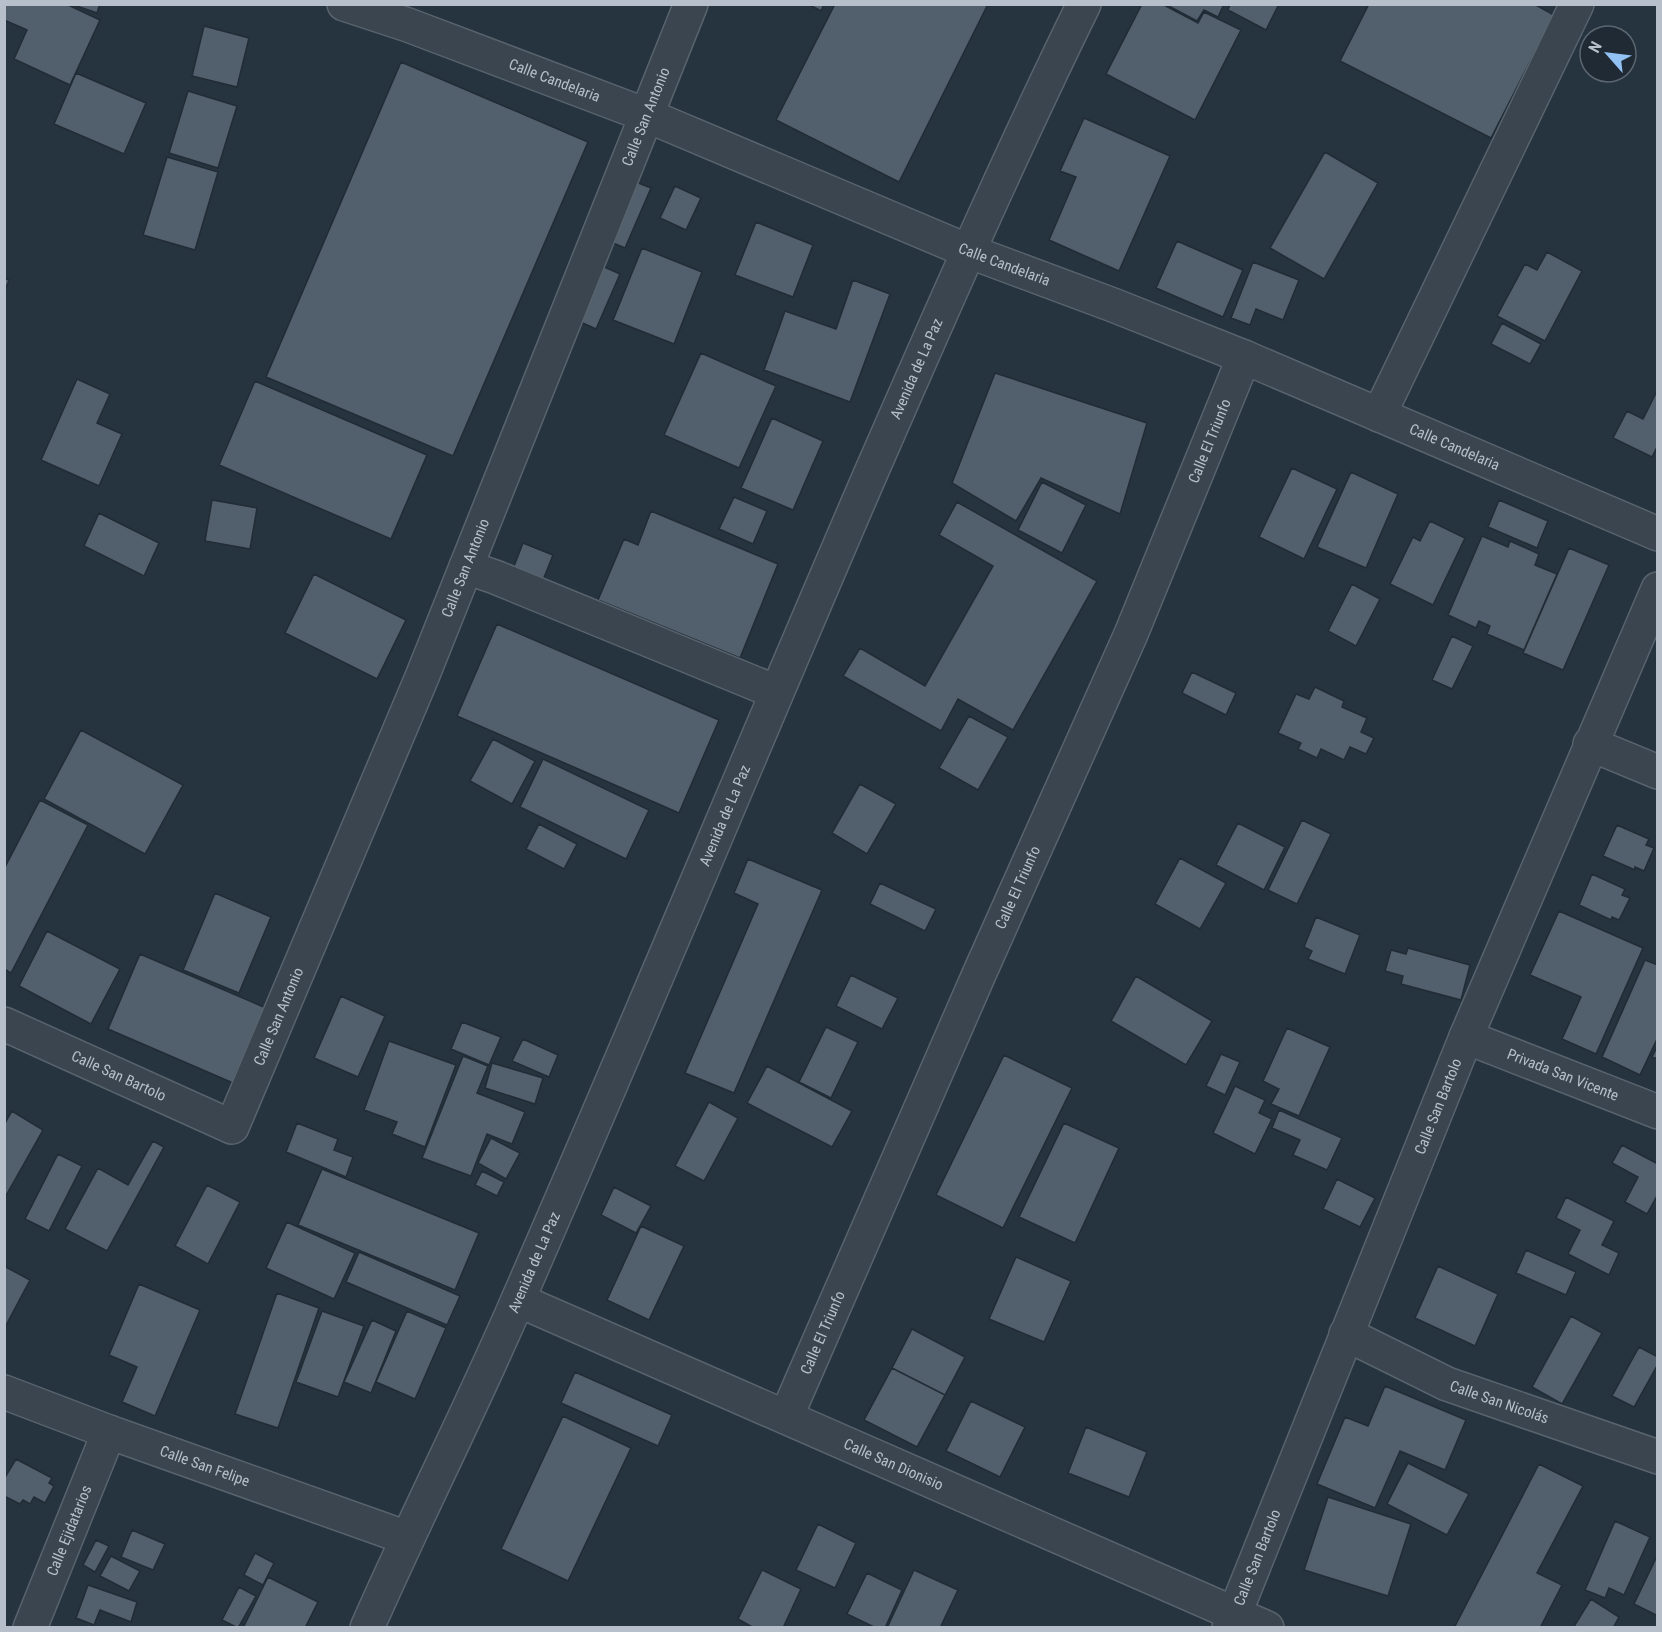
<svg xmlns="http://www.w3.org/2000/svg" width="1662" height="1632" font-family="'Roboto Condensed',sans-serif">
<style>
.building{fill:#525f6d;stroke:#212c36;stroke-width:1.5}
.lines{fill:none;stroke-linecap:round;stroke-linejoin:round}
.minor-casing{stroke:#58636d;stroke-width:36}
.minor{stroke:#3a454f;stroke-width:33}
.labels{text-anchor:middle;stroke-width:4.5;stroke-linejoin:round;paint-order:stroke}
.street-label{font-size:15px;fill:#b7c0ca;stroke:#1f2a34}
</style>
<rect width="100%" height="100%" fill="#26343f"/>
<path class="building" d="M4,4H66L100,20L70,85L14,59L27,30L4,20Z
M71,4H100L97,13Z
M808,4H824L821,11Z
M835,4H988L899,182L776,120Z
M1142,4H1162L1198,23L1204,12L1241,30L1195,120L1106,74Z
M1165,4H1224L1218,17L1204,10L1197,21Z
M1230,4H1279L1266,30L1228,10Z
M1369,4H1534L1554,15L1491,138L1340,61Z
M204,26L249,38L237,87L192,76Z
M401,62L588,142L453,456L266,377Z
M76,73L146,103L124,154L54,124Z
M188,91L237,106L218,168L169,153Z
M1084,118L1170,156L1119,271L1049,240L1076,177L1060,171Z
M1325,152L1378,183L1324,279L1270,248Z
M167,157L218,172L195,250L143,235Z
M631,180L651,188L625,248L606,240Z
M675,186L701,198L686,230L660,218Z
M756,222L813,245L793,297L735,275Z
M1177,241L1243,270L1223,317L1156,288Z
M642,248L702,272L674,344L613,320Z
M1547,252L1582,271L1545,341L1497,316L1525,264L1537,270Z
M1253,262L1299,280L1283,320L1256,309L1250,325L1231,318Z
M600,265L620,274L596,329L576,320Z
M4,278L9,280L4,293Z
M853,280L890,294L850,402L764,370L785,311L836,329Z
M1502,323L1541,344L1530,364L1491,344Z
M701,353L776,386L739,468L664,435Z
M995,373L1147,423L1120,514L1041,478L1016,521L952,483Z
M77,379L110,394L97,423L122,434L99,486L41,460Z
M255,381L427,455L391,539L219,465Z
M1657,391L1658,445L1652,457L1613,438L1627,411L1643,419Z
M772,418L823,441L793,510L741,488Z
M1292,468L1337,489L1304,559L1259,537Z
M1351,472L1398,494L1366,568L1317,547Z
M1042,482L1086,505L1062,553L1018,530Z
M734,497L767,511L753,544L719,529Z
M212,500L257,508L250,549L205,541Z
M1499,500L1548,521L1537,548L1488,527Z
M957,502L1097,581L1013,730L958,699L941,731L843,676L860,648L925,686L993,566L939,535Z
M651,511L778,564L740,658L598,600L624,539L638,545Z
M99,513L159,543L144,576L84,546Z
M1430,521L1465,538L1433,605L1390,584L1413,537L1420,541Z
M1482,536L1508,547L1510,541L1539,554L1535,565L1557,574L1524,650L1487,634L1490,626L1479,621L1476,628L1448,615Z
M523,543L553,555L539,590L509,579Z
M1569,548L1609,565L1563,670L1523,653Z
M314,574L406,620L377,679L285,633Z
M1352,584L1380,599L1356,646L1328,631Z
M497,624L719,720L679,813L457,716Z
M1452,636L1473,646L1452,689L1432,680Z
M1192,672L1236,693L1226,715L1182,693Z
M1315,687L1344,701L1342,707L1367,718L1361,732L1374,738L1366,754L1350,747L1344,760L1321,749L1317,758L1298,749L1301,743L1278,733L1296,694L1309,699Z
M969,716L1008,737L978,790L939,768Z
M81,730L183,785L145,854L44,799Z
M493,739L535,761L512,804L470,781Z
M543,759L649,810L626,859L520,807Z
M860,784L896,804L867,854L832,833Z
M40,800L88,825L11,973L4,969V869Z
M1302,820L1331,834L1297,904L1268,890Z
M1238,823L1285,847L1264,890L1216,865Z
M539,824L577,844L564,869L526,849Z
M1617,825L1649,839L1646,845L1654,848L1644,871L1635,867V870L1603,856Z
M1180,858L1226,883L1200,929L1155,904Z
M748,859L822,890L734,1093L685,1073L758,904L734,893Z
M1592,874L1625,889L1622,895L1630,898L1619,920L1612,917L1611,920L1579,905Z
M880,883L936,909L925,931L870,904Z
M215,893L271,917L239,993L183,970Z
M1559,911L1643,948L1596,1054L1562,1039L1581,997L1530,975Z
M1316,917L1360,935L1345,974L1308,959L1312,951L1304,947Z
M47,931L120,969L91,1024L19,986Z
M1408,948L1470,965L1461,1000L1401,984L1403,976L1385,971L1391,950L1406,954Z
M140,954L266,1008L233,1083L108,1029Z
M1645,960L1658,965V1037L1640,1075L1602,1057Z
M851,975L898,998L882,1029L836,1006Z
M1136,976L1212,1021L1186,1065L1111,1021Z
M341,996L385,1016L358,1077L314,1058Z
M462,1022L501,1037L489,1065L451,1049Z
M826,1027L858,1042L831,1098L799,1082Z
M1287,1028L1330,1047L1299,1116L1271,1104L1279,1089L1263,1081Z
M523,1039L558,1055L549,1077L512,1061Z
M389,1041L456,1065L425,1147L392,1134L397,1122L364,1110Z
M1658,1045V1059L1652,1057Z
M1221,1054L1240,1062L1225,1095L1206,1086Z
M1004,1055L1072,1088L1003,1228L936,1195Z
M463,1056L488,1066L477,1093L525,1112L512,1144L487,1134L471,1176L422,1158Z
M492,1063L543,1078L535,1104L485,1088Z
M767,1066L852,1111L832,1147L747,1103Z
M1235,1086L1265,1100L1259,1113L1272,1119L1255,1154L1213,1133Z
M709,1102L738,1118L704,1181L675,1166Z
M1279,1110L1342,1138L1327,1170L1293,1155L1300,1140L1272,1128Z
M12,1111L43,1130L4,1199V1125Z
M297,1123L338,1139L334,1150L353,1157L346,1177L286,1152Z
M1064,1123L1119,1148L1075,1243L1019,1217Z
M491,1138L520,1153L506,1179L478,1163Z
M153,1141L164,1147L107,1251L65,1229L98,1168L128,1185Z
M1622,1145L1658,1164V1194L1647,1214L1625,1202L1638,1177L1612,1163Z
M58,1154L82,1166L49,1231L25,1219Z
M322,1169L479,1233L455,1290L298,1225Z
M482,1171L504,1182L497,1196L475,1185Z
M1337,1179L1375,1198L1360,1227L1323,1209Z
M207,1185L240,1202L208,1264L175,1246Z
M614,1187L651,1206L636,1233L601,1215Z
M1566,1197L1614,1221L1602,1245L1619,1253L1609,1275L1568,1254L1580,1230L1556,1218Z
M287,1222L355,1253L334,1299L266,1268Z
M641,1226L684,1246L649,1320L607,1300Z
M1526,1250L1576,1272L1566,1295L1516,1273Z
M359,1252L460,1296L447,1325L346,1282Z
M1016,1257L1071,1281L1044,1342L989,1319Z
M4,1266L30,1280L4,1329Z
M1438,1266L1498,1294L1475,1346L1415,1318Z
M139,1284L200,1310L155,1416L122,1402L137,1367L109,1355Z
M277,1293L319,1308L278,1428L235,1414Z
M322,1311L364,1326L338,1397L296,1382Z
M407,1311L446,1328L415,1399L376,1382Z
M1571,1316L1602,1333L1562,1404L1532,1387Z
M372,1320L396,1331L371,1393L344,1382Z
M912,1329L965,1357L945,1395L892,1368Z
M1639,1347L1658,1357V1364L1634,1407L1612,1396Z
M892,1368L945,1395L917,1447L864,1420Z
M575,1372L672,1415L658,1446L561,1403Z
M1385,1386L1466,1420L1445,1470L1400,1451L1375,1508L1317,1484L1345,1417L1368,1426Z
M971,1401L1025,1427L1000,1477L946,1451Z
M563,1416L631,1448L568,1581L501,1549Z
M1086,1427L1147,1452L1129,1497L1068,1473Z
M16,1459L52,1478L49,1483L54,1486L45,1503L34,1497L30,1504L23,1500L20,1504L4,1496V1479Z
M1408,1463L1469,1494L1447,1535L1387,1504Z
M1539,1464L1583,1486L1537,1573L1562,1585L1540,1628H1454Z
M1328,1497L1411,1524L1388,1596L1304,1570Z
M1615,1521L1650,1537L1624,1595L1609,1588L1605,1598L1585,1590Z
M818,1524L856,1543L835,1588L796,1570Z
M132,1530L165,1544L153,1570L121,1557Z
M96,1540L109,1546L95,1572L83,1565Z
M255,1553L274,1563L263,1585L244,1575Z
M1658,1554V1616L1634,1604Z
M111,1556L140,1571L129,1591L100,1576Z
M762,1570L801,1589L783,1628H754L738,1619Z
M914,1570L958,1590L940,1628H887Z
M867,1573L902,1590L885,1628H876L847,1614Z
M268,1577L318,1602L305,1628H243Z
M88,1585L137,1602L131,1622L100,1610L94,1625L76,1618Z
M239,1587L256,1596L238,1628L222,1620Z
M1591,1599L1619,1617L1613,1628H1573Z"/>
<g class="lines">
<defs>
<g id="minor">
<path id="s1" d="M344,4L408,25L646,115L968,251L1113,305L1244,357L1658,534"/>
<path d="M1379,415L1577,4"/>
<path d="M466,567L495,577L776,692"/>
<path d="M1590,744L1658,772"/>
<path id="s2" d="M4,1024L232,1127L422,677L691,4"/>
<path id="s3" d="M1466,1037L1658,1112"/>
<path id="s4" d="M518,1300L1267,1628"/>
<path id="s5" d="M1346,1334L1447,1384L1658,1457"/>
<path id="s6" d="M4,1392L109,1432L407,1538"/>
<path id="s7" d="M786,1417L980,972L1131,634L1244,357"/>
<path id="s8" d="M30,1628L109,1432"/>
<path id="s9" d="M367,1628C416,1516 472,1407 520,1295C639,1023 752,748 870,475C939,317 1008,159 1084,4"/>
<path id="s10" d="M1229,1628L1466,1037L1658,589"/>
</g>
</defs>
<use href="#minor" class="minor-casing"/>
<use href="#minor" class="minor"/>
</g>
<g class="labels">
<g class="street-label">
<text dy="5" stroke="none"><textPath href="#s1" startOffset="224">Calle Candelaria</textPath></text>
<text dy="5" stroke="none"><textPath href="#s2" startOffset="1342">Calle San Antonio</textPath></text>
<text dy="5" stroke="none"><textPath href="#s1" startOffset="710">Calle Candelaria</textPath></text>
<text dy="5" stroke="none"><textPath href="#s9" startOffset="1374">Avenida de La Paz</textPath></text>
<text dy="5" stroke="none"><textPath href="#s7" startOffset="1064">Calle El Triunfo</textPath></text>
<text dy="5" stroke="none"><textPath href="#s1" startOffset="1196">Calle Candelaria</textPath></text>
<text dy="5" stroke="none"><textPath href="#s2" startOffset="856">Calle San Antonio</textPath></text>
<text dy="5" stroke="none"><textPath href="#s9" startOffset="888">Avenida de La Paz</textPath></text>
<text dy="5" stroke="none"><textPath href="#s7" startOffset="578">Calle El Triunfo</textPath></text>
<text dy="5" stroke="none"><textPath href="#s2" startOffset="370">Calle San Antonio</textPath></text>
<text dy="5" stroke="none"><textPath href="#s3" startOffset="104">Privada San Vicente</textPath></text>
<text dy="5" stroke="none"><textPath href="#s2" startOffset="126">Calle San Bartolo</textPath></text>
<text dy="5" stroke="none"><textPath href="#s10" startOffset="562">Calle San Bartolo</textPath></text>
<text dy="5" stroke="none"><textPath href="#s9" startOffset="402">Avenida de La Paz</textPath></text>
<text dy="5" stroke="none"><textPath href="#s7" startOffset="92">Calle El Triunfo</textPath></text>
<text dy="5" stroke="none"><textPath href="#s5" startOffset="168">Calle San Nicolás</textPath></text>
<text dy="5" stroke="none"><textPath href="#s4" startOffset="410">Calle San Dionisio</textPath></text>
<text dy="5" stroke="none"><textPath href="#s6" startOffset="214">Calle San Felipe</textPath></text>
<text dy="5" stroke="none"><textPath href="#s8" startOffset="105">Calle Ejidatarios</textPath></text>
<text dy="5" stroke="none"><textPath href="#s10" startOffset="76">Calle San Bartolo</textPath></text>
</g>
</g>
<rect width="1662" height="1632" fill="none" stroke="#b7c0ca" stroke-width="12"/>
<g transform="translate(1608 54) rotate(298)"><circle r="28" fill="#1f2a34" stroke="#5c6670" stroke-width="1.5"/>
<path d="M0-4.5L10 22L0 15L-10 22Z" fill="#92c2f4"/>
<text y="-9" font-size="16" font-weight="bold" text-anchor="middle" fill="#b7c0ca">N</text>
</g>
</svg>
